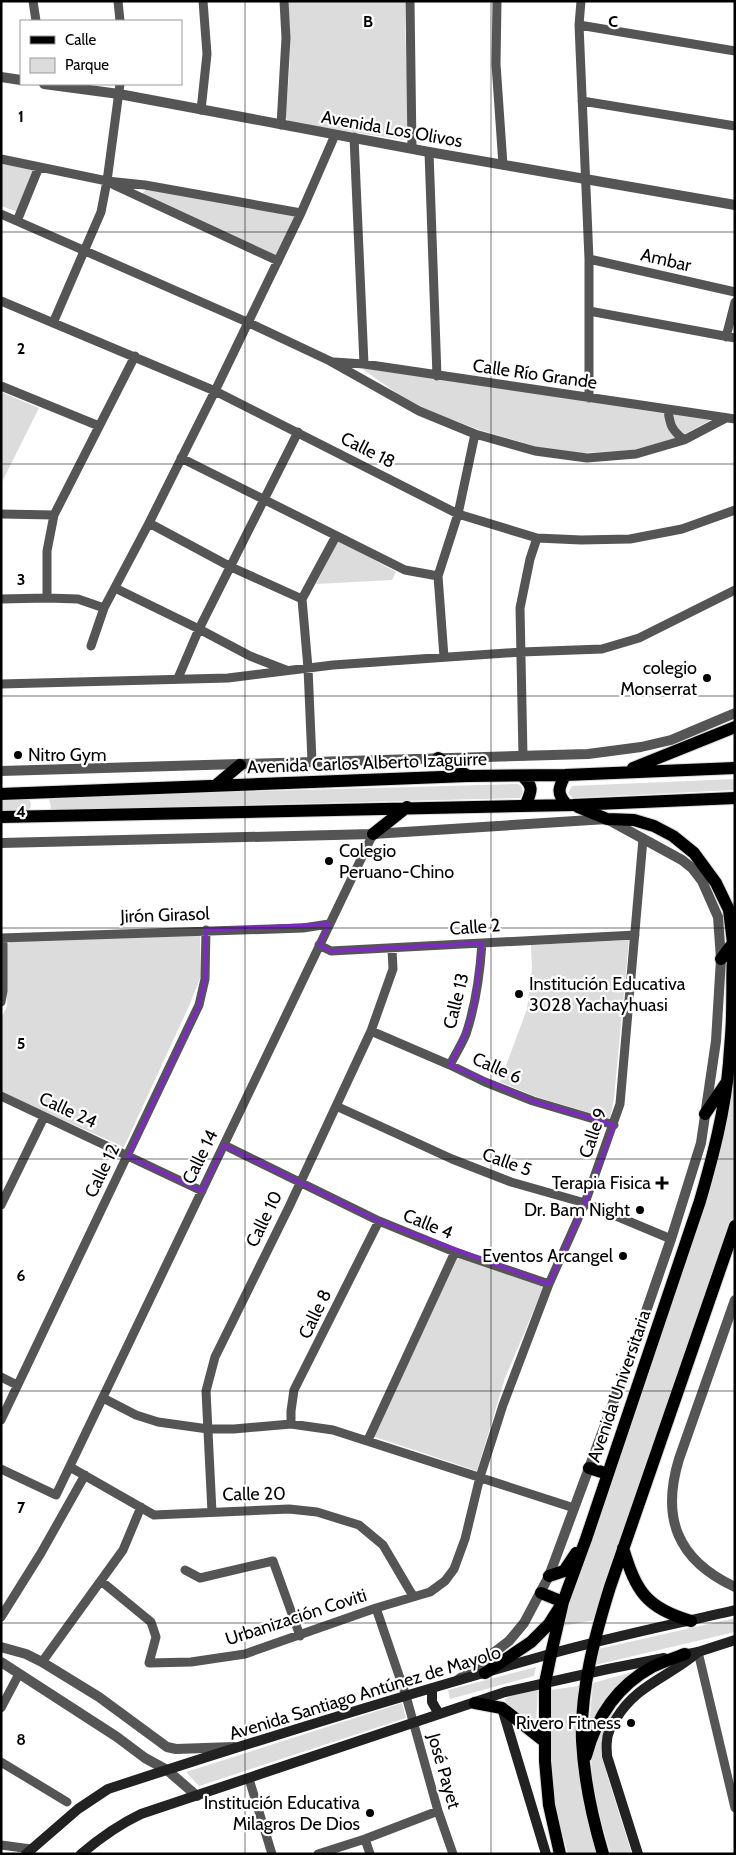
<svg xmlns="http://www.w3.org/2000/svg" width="736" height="1855" font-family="Cabin,sans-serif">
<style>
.green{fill:#dcdcdc}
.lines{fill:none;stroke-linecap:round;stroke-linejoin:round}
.primary-casing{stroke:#dbdbdb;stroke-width:14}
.minor{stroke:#555;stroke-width:9}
.tertiary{stroke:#555;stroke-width:10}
.secondary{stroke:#222;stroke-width:10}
.primary{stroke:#000;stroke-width:12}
.marked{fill:none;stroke:#7b2cbf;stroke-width:4;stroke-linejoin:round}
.grid{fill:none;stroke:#000;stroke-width:1;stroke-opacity:0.55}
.poi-dot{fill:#000;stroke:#fff;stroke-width:2}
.labels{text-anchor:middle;stroke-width:4.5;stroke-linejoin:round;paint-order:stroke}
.street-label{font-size:18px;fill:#000;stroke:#fff}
.poi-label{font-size:18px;fill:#000;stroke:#fff;text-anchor:end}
.grid-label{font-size:16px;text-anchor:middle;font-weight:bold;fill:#000;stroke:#fff;stroke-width:4.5;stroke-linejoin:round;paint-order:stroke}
</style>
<rect width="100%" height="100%" fill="#fff"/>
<path class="green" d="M288,1H405V29L410,133L404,140L289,122L285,117C290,78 292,41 288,1Z
M1,164L34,170L18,212L1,206Z
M147,188L296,215L276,256L142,194Z
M361,368L713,419L677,438L634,450L582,453L537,447L477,429L422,408L398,394Z
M1,392L39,408L1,484Z
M338,540L396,572L392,580L316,584Z
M735,779V790L573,798L568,793L572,786Z
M518,784L521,786L523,792L520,798L50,810L51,806L48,797Z
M27,798C32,802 32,806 28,811L1,813V799Z
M200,935L201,976L189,1006L124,1147L1,1093V1019L7,1006L5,946L12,941Z
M629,940L614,1098L610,1119L537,1097L500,1082L527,1009L532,969L531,945Z
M735,1043V1214L630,1509L595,1620L563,1626L576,1580L696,1232L712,1179Z
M458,1257L544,1286L505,1378L477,1471L372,1436Z
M735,1618V1632L595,1665L598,1649Z
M536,1667L534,1676L450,1699L448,1690Z
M643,1669L628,1678L605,1698L589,1727L593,1683Z
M579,1686C575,1749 578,1793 597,1854H568L555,1807L550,1758L551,1690Z
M538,1689L536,1725L508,1706L506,1704L505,1699L510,1696Z
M402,1703L406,1718L199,1786L186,1772Z
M610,1712L614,1713L602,1750L607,1775L632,1854H611C604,1833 588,1776 592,1755C594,1740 604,1726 610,1712Z"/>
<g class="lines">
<defs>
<path id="primary" d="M438,758L468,776
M633,768L735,727
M565,775C559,788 556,792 566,804
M522,776C535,787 531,792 525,806
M215,786L240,765
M1,794L468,776L565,775L735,768
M578,807L607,819L634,820L654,826L673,836L694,853L716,883L729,910L733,943L721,959
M1,817L573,805L735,798
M373,834L407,807
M705,1114L726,1083
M589,1468L608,1474
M623,1548C636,1591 646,1608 691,1621
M549,1576L564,1571L576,1553
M485,1673L531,1642L549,1624L563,1602L541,1593
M475,1703L502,1708L544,1741
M586,1756C596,1718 617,1686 652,1667C662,1662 674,1658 685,1654
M560,1854L549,1805L545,1761V1683L551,1654L563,1602L586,1539L700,1201C713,1156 725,1111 729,1063C730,1046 732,1030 732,1013C733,985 731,957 735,929
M603,1854C592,1817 584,1779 582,1741C580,1691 595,1635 610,1587L735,1226"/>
</defs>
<use href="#primary" class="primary-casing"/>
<path class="minor" d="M33,1L36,21
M118,1L120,21
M410,1L412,148
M497,1L496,64L503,165
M581,1L579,25L589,259V398
M579,25L735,51
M582,101L735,126
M201,110L207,54L203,1
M281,125L286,38L284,1
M354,137L364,364
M429,152L437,376
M1,159L107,181L145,185L301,213
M114,185L278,261
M1,214L247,322L330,361L419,411L475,434L535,451L587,458L636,454L684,440L726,418
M17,221L39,167
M589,259L735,292
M1,301L215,391L458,514L537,538L581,540L630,539L682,529L735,510
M589,311L735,338
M53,323L101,212L107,181L120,84
M726,337L735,302
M334,362L364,364L735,419
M1,386L99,426
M668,410C670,426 672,430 684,440
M181,458L405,570L438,576
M1,514L54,515
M149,523L231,567L302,599
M115,588L199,629L250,656L286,670
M47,598V551L54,515L135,356
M1,599L47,598L78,599L104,608
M91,646L104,608L149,523L215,391L301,213L335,135
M444,657L438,576L458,514L475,434
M178,678L199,629L298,432
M1,684L228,678L333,665L521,652L602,649L639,638L735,590
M523,756L520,608L530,559L537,538
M312,761L308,668L302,599L336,536
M1,938L303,928L329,924
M319,945L331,951L635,935
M1,1002L3,991V938
M371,1031L450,1065L485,1082L533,1101L614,1125
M450,1065C455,1055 462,1044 466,1034C476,1004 480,974 482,943
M1,1096L202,1191
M336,1106L452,1159L511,1182L585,1203L671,1239
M224,1145L379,1221L455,1252L549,1284
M1,1205L44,1117
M1,1377L17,1385
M103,1398L136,1415L158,1422L208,1429H234L291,1424L333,1430L574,1508
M1,1420L199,1005L205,979L206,930
M291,1424V1411L294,1390L379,1221
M368,1440L455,1252
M70,1467L154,1515L289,1509L317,1512L359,1525L383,1545L413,1596
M1,1469L56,1495L373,834
M212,1512L206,1391L215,1357L289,1207L371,1031L393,969L392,949
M185,1570L200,1578L273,1561L300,1636
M101,1581L151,1622L156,1637L149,1663L191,1662L245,1654L376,1608L430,1592L445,1581L454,1569L465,1539L480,1477L503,1405L549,1284L585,1203L620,1104L643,839
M376,1608L406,1696L438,1811L453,1854
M1,1617L41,1553L85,1475
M698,1652L735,1808
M42,1662L123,1550L141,1507
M1,1708L19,1674
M1,1762L67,1802
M249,1779L272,1854
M365,1839L370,1854
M1,1845L31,1849
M318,1854L365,1839L438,1811"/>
<path class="tertiary" d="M1,77L21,80
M44,84L119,94L429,152L735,205
M1,771L588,754L641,747L671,740L735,713
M1,843L373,834L607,819L682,860L692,868L702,881L718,917L721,959L716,1041L701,1143L671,1239L632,1352L549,1576L524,1623L509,1641L458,1680
M735,1300L679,1459C661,1518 677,1560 735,1587
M1,1647L26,1654L42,1662L99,1697L167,1747L176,1749L234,1747
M1,1662L117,1737L145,1758L167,1770L197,1796"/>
<path class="secondary" d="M678,1656L698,1652L735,1640
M432,1688V1702L439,1714
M502,1708L546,1854
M26,1854L78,1809L108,1789C252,1742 397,1697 543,1656C606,1638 671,1625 735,1610
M81,1854C100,1838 118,1825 141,1814L505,1692L608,1669L664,1658
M638,1854L607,1756C607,1751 606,1746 607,1741C607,1733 611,1726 616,1719C636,1685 669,1677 697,1653"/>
<use href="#primary" class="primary"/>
</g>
<path class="marked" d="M329,924L319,945L331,951L482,943L474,1006L465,1035L450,1065L533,1101L614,1125L585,1203L549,1284L379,1221L224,1145L202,1191L128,1156L199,1005L205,979L206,930Z"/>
<path class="grid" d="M245,1V1854M491,1V1854M1,232H735M1,464H735M1,696H735M1,928H735M1,1159H735M1,1391H735M1,1623H735"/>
<g class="poi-dot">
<circle cx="707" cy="678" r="5"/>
<circle cx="18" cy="755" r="5"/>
<circle cx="329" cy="861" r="5"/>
<circle cx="519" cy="994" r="5"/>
<path d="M659.5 1175.5h5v5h5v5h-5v5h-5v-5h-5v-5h5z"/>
<circle cx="640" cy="1210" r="5"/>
<circle cx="623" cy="1256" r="5"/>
<circle cx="631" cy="1723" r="5"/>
<circle cx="370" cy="1813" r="5"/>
</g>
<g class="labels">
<g class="street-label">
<text transform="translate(392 129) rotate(10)" y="6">Avenida Los Olivos</text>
<text transform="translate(666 260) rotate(13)" y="6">Ambar</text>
<text transform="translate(535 374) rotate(8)" y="6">Calle Río Grande</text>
<text transform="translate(368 450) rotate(27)" y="6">Calle 18</text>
<text transform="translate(367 763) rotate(-2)" y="6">Avenida Carlos Alberto Izaguirre</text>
<text transform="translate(165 915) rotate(-2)" y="6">Jirón Girasol</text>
<text transform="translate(475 927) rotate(-4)" y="6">Calle 2</text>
<text transform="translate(456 1001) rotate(-76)" y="6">Calle 13</text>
<text transform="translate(497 1068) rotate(24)" y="6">Calle 6</text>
<text transform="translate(68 1110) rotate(25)" y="6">Calle 24</text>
<text transform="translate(593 1133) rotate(-71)" y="6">Calle 9</text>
<text transform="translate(200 1157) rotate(-64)" y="6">Calle 14</text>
<text transform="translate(507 1162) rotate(20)" y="6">Calle 5</text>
<text transform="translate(102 1171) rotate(-64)" y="6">Calle 12</text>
<text transform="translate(264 1219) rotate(-64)" y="6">Calle 10</text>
<text transform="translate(428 1224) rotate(22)" y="6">Calle 4</text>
<text transform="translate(315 1314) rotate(-64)" y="6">Calle 8</text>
<text transform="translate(619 1386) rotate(-71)" y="6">Avenida Universitaria</text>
<text transform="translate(254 1494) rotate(-1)" y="6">Calle 20</text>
<text transform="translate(296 1617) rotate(-18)" y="6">Urbanización Coviti</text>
<text transform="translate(365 1693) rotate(-17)" y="6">Avenida Santiago Antúnez de Mayolo</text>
<text transform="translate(444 1771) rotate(74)" y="6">José Payet</text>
</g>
<g class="poi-label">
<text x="697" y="674">colegio<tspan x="697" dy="21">Monserrat</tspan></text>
<text x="28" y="761" text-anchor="start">Nitro Gym</text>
<text x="339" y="857" text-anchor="start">Colegio<tspan x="339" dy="21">Peruano-Chino</tspan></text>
<text x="529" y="990" text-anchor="start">Institución Educativa<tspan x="529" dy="21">3028 Yachayhuasi</tspan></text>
<text x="651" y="1189">Terapia Fisica</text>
<text x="630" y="1216">Dr. Bam Night</text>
<text x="613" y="1262">Eventos Arcangel</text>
<text x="621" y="1729">Rivero Fitness</text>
<text x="360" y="1809">Institución Educativa<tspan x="360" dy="21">Milagros De Dios</tspan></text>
</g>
</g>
<g class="grid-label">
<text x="368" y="27">B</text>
<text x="613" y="27">C</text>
<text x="21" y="122">1</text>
<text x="21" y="354">2</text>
<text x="21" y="585">3</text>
<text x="21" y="817">4</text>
<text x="21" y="1049">5</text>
<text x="21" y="1281">6</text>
<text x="21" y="1513">7</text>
<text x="21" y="1745">8</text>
</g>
<rect width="736" height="1855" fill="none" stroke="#000000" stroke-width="5"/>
<rect x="20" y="20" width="162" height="65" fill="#ffffff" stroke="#999999"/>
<rect x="30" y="36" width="25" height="8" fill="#000000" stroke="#999999"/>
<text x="65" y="45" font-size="15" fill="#000000">Calle</text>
<rect x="30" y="58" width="25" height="15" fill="#dcdcdc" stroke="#999999"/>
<text x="65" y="70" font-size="15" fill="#000000">Parque</text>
</svg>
